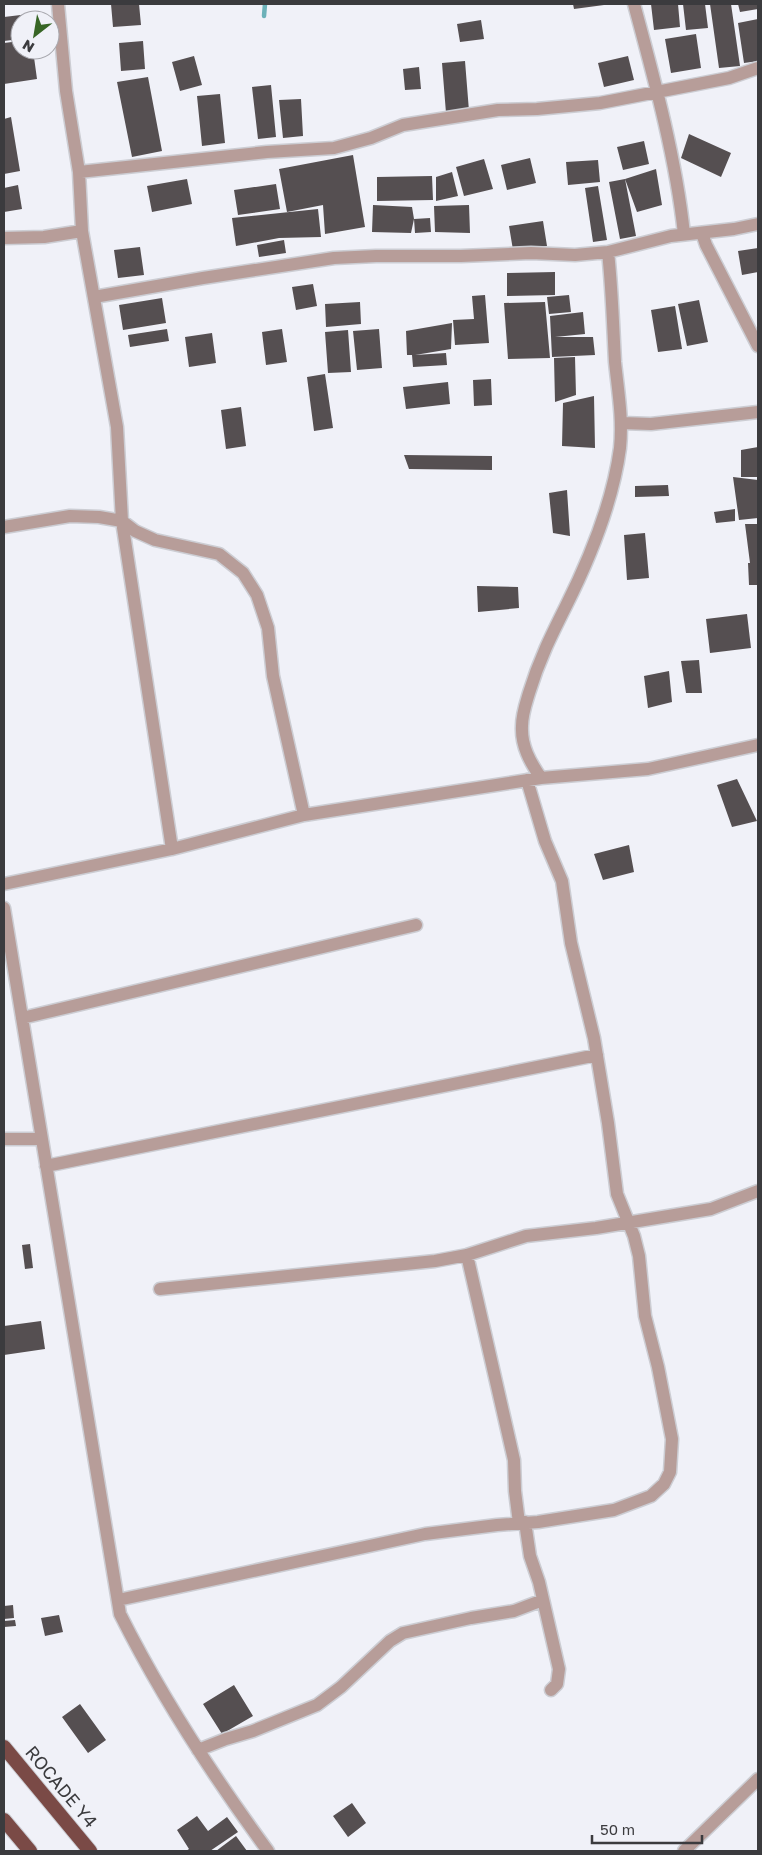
<svg xmlns="http://www.w3.org/2000/svg" width="762" height="1855" font-family="'Golos Text',sans-serif">
<style>
.lines{fill:none;stroke-linecap:round;stroke-linejoin:round}
.stream{stroke:#6cb1b9;stroke-width:4.5}
.building{fill:#554f51}
.minor-casing{stroke:#cccdd3;stroke-width:15}
.trunk-casing{stroke:#cccdd3;stroke-width:16}
.minor{stroke:#b79d99;stroke-width:12}
.trunk{stroke:#7a4a46;stroke-width:14}
.labels{text-anchor:middle;stroke-width:5;stroke-linejoin:round;paint-order:stroke}
.street-label{font-size:18px;fill:#3b3b3e;stroke:#f0f1f8}
</style>
<rect width="100%" height="100%" fill="#f0f1f8"/>
<g class="lines">
<path class="stream" d="M264,16L265,4"/>
</g>
<path class="building" d="M111,4H139L141,25L113,27Z
M573,4H604V5L574,9Z
M651,4H678L680,27L654,30Z
M683,4H705L708,28L686,30Z
M710,4H731L740,66L719,68Z
M738,4H758V9L740,12Z
M29,14L30,20H20V39L4,41V17Z
M758,19V61L744,63L738,23Z
M481,20L484,39L460,42L457,24Z
M696,34L701,68L671,73L665,39Z
M20,41V50H33L37,79L4,84V43Z
M143,41L145,69L121,71L119,43Z
M194,56L202,85L180,91L172,62Z
M628,56L634,80L604,87L598,63Z
M465,61L469,111L446,113L442,63Z
M419,67L421,89L405,90L403,69Z
M148,77L162,151L132,157L117,82Z
M271,85L276,137L258,139L252,87Z
M220,94L225,143L202,146L197,96Z
M301,99L303,136L283,138L279,100Z
M11,117L20,171L4,174V119Z
M689,134L731,153L721,177L681,158Z
M644,141L649,164L623,170L617,147Z
M353,155L365,227L325,234L323,205L287,212L279,169Z
M530,158L536,183L507,190L501,165Z
M484,159L493,189L464,196L456,167Z
M598,160L600,182L568,185L566,162Z
M656,169L662,205L637,212L625,179Z
M452,172L458,196L436,201V177Z
M432,176L433,200L377,201V177Z
M187,179L192,204L152,212L147,186Z
M625,179L636,236L620,239L609,182Z
M276,184L280,209L238,215L234,190Z
M18,185L22,209L4,212V188Z
M598,186L607,240L593,242L585,188Z
M373,205L412,207L414,219L411,233L372,232Z
M469,205L470,233L435,232L434,206Z
M318,209L321,237L279,238L236,246L232,218Z
M430,218L431,232L415,233L414,219Z
M543,221L547,246L513,250L509,226Z
M284,240L286,253L259,257L257,245Z
M140,247L144,275L118,278L114,250Z
M758,248V272L742,275L738,251Z
M555,272V295L507,296V273Z
M313,284L317,306L296,310L292,287Z
M485,295L489,343L455,345L453,320L474,319L472,296Z
M569,295L571,312L549,314L547,297Z
M162,298L166,323L123,330L119,305Z
M699,300L708,342L687,346L678,304Z
M360,302L361,324L326,327L325,304Z
M545,302L550,358L508,359L504,303Z
M675,306L682,349L658,352L651,310Z
M583,312L585,334L555,337H593L595,355L552,357L550,316Z
M452,323L451,349L415,355L446,353L447,365L413,367L412,355H407L406,331Z
M167,329L169,341L130,347L128,335Z
M282,329L287,362L266,365L262,332Z
M379,329L382,368L357,370L353,331Z
M348,330L351,372L328,373L325,332Z
M212,333L216,363L189,367L185,337Z
M575,357L576,395L555,402L554,358Z
M325,374L333,428L314,431L307,377Z
M491,379L492,405L474,406L473,380Z
M448,382L450,404L406,409L403,387Z
M594,396L595,448L562,446L563,403Z
M241,407L246,446L226,449L221,410Z
M758,447V477H741V450Z
M404,455L492,456V470L409,469Z
M733,477L758,480V518L739,520Z
M668,485L669,496L635,497V486Z
M567,490L570,536L553,533L549,493Z
M735,509V521L716,523L714,512Z
M745,524H758V585H749L748,563H750Z
M645,533L649,578L627,580L624,535Z
M477,586L518,587L519,608L478,612Z
M747,614L751,648L710,653L706,619Z
M699,660L702,693H686L681,661Z
M669,671L672,702L648,708L644,676Z
M737,779L757,821L732,827L717,785Z
M629,845L634,872L603,880L594,854Z
M30,1244L33,1268L25,1269L22,1245Z
M41,1321L45,1349L4,1355V1326Z
M13,1605L14,1618L4,1619V1606Z
M59,1615L63,1632L45,1636L41,1618Z
M15,1620L16,1626L4,1627V1621Z
M234,1685L253,1716L222,1734L203,1704Z
M80,1704L106,1740L88,1753L62,1717Z
M352,1803L366,1823L348,1837L333,1816Z
M197,1816L208,1831L227,1817L238,1832L210,1851H186L189,1849L177,1830Z
M236,1836L247,1851H216Z"/>
<g class="lines">
<defs>
<path id="minor" d="M58,4L66,91L79,172L82,231L117,427L122,521L172,849
M634,4C654,78 676,158 684,234
M79,172L267,152L334,148L371,138L403,125L498,110L537,109L600,103L729,78L758,68
M702,233L706,245L758,346
M4,238L44,237L82,231
M94,297L203,278L334,258L376,256H461L531,253L575,255L608,252L671,236L734,229L758,224
M622,423L651,424L758,412
M4,527L70,516L99,517L122,521L135,531L155,540L219,554L243,573L257,595L268,628L273,676L304,815
M541,778C530,762 521,746 522,726C522,714 526,703 529,693C539,660 551,636 566,606C590,558 613,501 620,448C623,419 618,391 615,362C613,325 612,288 608,252
M4,884L172,849L304,815L541,778L648,769L758,745
M4,908L120,1614C162,1698 213,1776 268,1851
M22,1018L416,925
M4,1139H42
M46,1166L597,1055
M467,1255L514,1460L515,1491L519,1523
M160,1289L435,1261L467,1255L526,1236L596,1228L711,1209L758,1191
M525,1522L530,1556L539,1582L559,1669L557,1684L551,1690
M118,1600L425,1534L497,1525L538,1522L614,1510L651,1496L664,1484L670,1472L672,1439L658,1367L645,1316L639,1256L634,1236L617,1194L608,1123L594,1038L571,943L562,881L545,841L527,780
M198,1750L226,1739L253,1731L317,1705L341,1687L390,1641L403,1633L471,1618L514,1611L543,1600
M684,1851L758,1779"/>
<path id="trunk" d="M4,1747L90,1851
M4,1820L30,1851"/>
</defs>
<use href="#minor" class="minor-casing"/>
<use href="#trunk" class="trunk-casing"/>
<use href="#minor" class="minor"/>
<use href="#trunk" class="trunk"/>
</g>
<g class="labels">
<g class="street-label">
<text transform="translate(61 1787) rotate(50)" y="6">ROCADE Y4</text>
</g>
</g>
<rect width="762" height="1855" fill="none" stroke="#3b3b3e" stroke-width="10"/>
<g transform="translate(35 35) rotate(211)"><circle r="24" fill="#f0f1f8" stroke="#a8a8ae"/>
<path d="M0-4L9 19L0 12L-9 19Z" fill="#376525"/>
<text y="-8" font-size="14" font-weight="bold" text-anchor="middle" fill="#3b3b3e">N</text>
</g>
<path d="M592 1835v8h110v-8" fill="none" stroke="#3b3b3e" stroke-width="2.5"/>
<text x="600" y="1835" font-size="15" fill="#3b3b3e" stroke="#f0f1f8" stroke-width="4" paint-order="stroke">50 m</text>
</svg>
